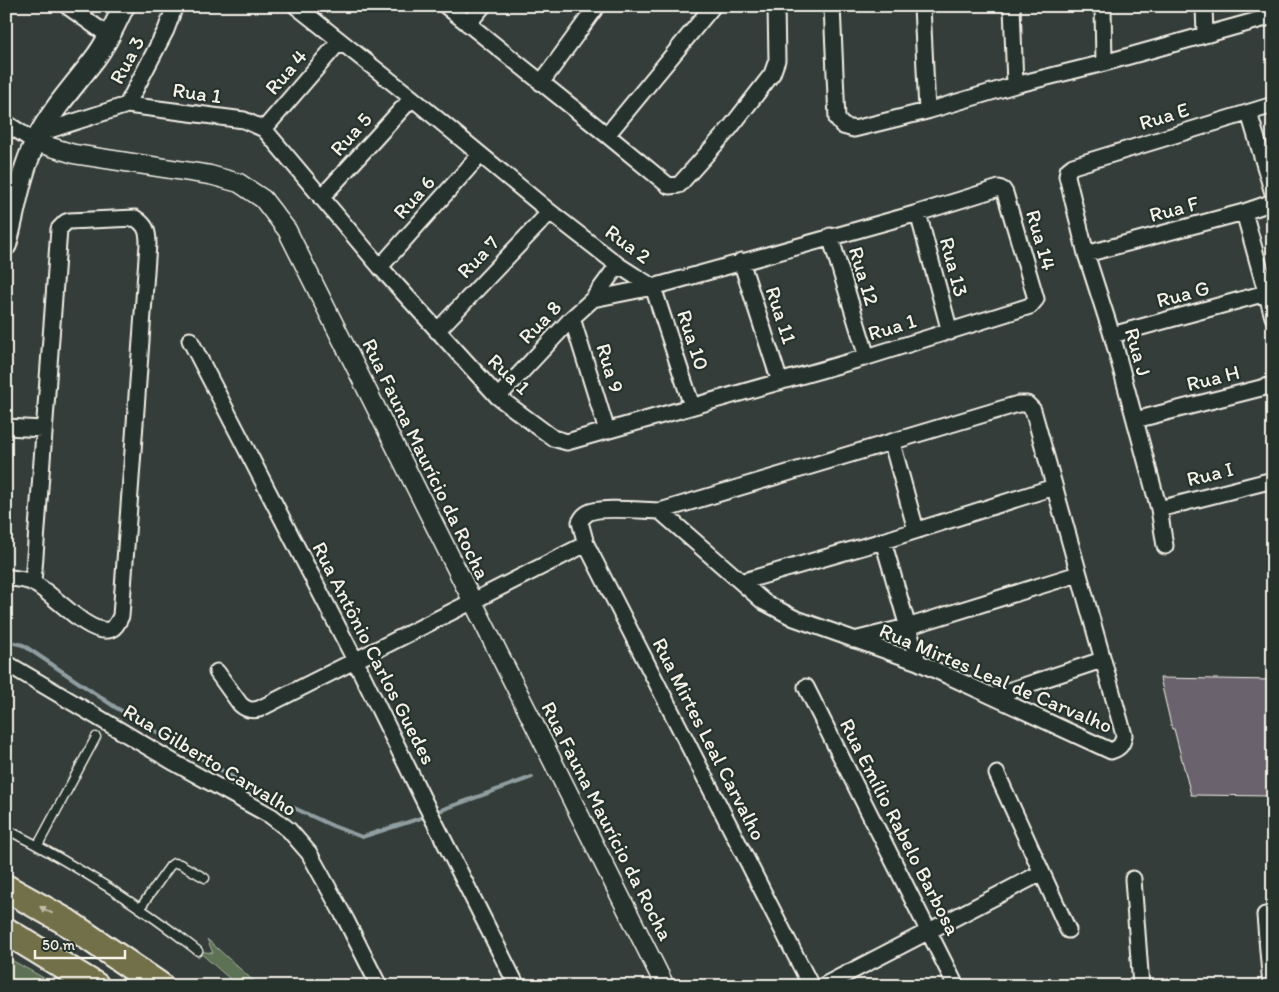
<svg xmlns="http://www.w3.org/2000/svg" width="1279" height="992" font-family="Itim,sans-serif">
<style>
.green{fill:#5d7155;stroke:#a8b19e}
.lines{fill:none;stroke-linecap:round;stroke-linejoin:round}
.stream{stroke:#909ea1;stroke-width:4}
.building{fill:#6a646e;stroke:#f4f1e8}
.service-casing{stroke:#f4f1e8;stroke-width:11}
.minor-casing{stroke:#f4f1e8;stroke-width:19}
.tertiary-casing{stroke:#f4f1e8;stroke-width:21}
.secondary-casing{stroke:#f4f1e8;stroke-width:24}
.motorway-casing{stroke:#f4f1e8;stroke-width:30}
.service{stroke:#26332d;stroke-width:8}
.minor{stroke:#26332d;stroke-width:15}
.tertiary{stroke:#26332d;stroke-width:18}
.secondary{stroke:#26332d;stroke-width:20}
.motorway{stroke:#726f4a;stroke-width:26}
.oneway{fill:#c0bda9}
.labels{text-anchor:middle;stroke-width:4.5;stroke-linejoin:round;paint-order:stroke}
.street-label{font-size:21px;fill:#f4f1e8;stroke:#26332d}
</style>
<rect width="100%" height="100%" fill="#343d3a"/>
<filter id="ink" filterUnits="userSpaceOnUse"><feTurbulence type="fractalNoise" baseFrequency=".02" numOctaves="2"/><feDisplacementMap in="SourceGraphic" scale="10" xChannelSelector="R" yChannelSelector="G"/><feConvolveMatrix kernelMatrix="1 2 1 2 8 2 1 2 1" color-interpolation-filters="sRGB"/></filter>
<g filter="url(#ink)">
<path class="green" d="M207,939L259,986H238L198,951L213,953Z
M6,957L58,986H6Z"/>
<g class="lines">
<path class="stream" d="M6,641L23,645L115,707L251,788L333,826L362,837L427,816
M433,813L532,777"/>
</g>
<path class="building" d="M1160,678L1273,680V796L1191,795L1174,729H1172Z"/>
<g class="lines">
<defs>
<path id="service" d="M6,829C72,863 140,905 198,951
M38,845L96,737
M140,908L170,866L174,863L180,864L205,878"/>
<path id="minor" d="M67,6L109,36
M446,6L607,135L669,186L679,185L730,128L772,74L777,60L776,6
M832,6L837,119L843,126L854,129L927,111L1015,85L1104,63L1273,16
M922,6L927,111
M1012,6L1015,85
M1103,6L1104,63
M1204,6L1205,35
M468,24L483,6
M541,83L597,6
M127,105L166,30L175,6
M1249,113L1273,193
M6,123L35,142
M264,129L339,42
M40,133L127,105L244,120L264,129L380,267L498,397L553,438L567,442L867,357L1030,306L1036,299L1005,193L1003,190L999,188L918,213L653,287L635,276L618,265L550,212L412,98L296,6
M607,135L713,6
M321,198L412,98
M1244,212L1273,317
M918,213L950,332
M830,236L867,357
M1086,254L1244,212L1273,202
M741,261L780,382
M380,267L480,155
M593,299L653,287L692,406
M572,318L607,431
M437,331L550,212
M1112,335L1266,293
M190,340L355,660L425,803L517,986
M498,397L572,318L593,299L618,265
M1135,420L1273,385
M6,427L43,429
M892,443L916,530
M1159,509L1273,480
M660,511L764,602L794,618L918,662L1111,751C1120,748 1123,744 1124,735L1033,410L1027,404H1018L660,511C645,511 599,506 588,513C584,515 582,518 580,522L586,544L811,986
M883,541L918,662
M1165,546L1159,509L1112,335L1086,254L1067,176L1068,170L1073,166L1273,105
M6,577C14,579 26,579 33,583C52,592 87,634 108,630C115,629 118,622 121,616L148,244C148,231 146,225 135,218L69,221L66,222L59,229L33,583
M741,582L883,541L1054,487
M854,640L907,627L1078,574
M6,663L175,763L271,816L289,830L309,853L346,920L379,986
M217,672L240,704C246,710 251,711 259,709L586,544
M806,687L956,986
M993,696L1102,660
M997,774L1068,930
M1133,879L1141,986
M1265,915L1271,986
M823,986L1041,873"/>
<path id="tertiary" d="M35,142L74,154L210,175L239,183L263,199L287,230L665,986"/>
<path id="secondary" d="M6,245C15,211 20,173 36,141C51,110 76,84 96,57C108,41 115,24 124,6"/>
<path id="motorway" d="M6,888L65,921L160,986
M6,931L96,986"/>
</defs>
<use href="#service" class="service-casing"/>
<use href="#minor" class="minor-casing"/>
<use href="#tertiary" class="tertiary-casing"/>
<use href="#secondary" class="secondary-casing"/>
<use href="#motorway" class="motorway-casing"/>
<use href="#service" class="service"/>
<use href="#minor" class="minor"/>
<use href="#tertiary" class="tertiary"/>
<use href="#secondary" class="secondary"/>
<use href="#motorway" class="motorway"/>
</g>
<defs><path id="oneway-solid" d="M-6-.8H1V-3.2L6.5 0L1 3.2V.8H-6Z" transform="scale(1.25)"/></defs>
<use class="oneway" href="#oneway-solid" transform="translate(46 910) rotate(-151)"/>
</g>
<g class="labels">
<g class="street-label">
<text transform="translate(127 60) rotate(-62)" y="7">Rua 3</text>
<text transform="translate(286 72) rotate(-49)" y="7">Rua 4</text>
<text transform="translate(197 93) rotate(8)" y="7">Rua 1</text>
<text transform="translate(1164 116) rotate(-17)" y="7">Rua E</text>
<text transform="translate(351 134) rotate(-48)" y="7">Rua 5</text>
<text transform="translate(414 197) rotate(-48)" y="7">Rua 6</text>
<text transform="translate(1174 209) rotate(-15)" y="7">Rua F</text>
<text transform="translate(1041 240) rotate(74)" y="7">Rua 14</text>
<text transform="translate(628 244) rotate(36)" y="7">Rua 2</text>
<text transform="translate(478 257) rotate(-46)" y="7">Rua 7</text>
<text transform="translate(954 267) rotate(75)" y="7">Rua 13</text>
<text transform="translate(864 276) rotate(73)" y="7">Rua 12</text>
<text transform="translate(1183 294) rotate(-15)" y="7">Rua G</text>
<text transform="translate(781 315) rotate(72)" y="7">Rua 11</text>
<text transform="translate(540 322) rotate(-46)" y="7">Rua 8</text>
<text transform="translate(892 327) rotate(-17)" y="7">Rua 1</text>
<text transform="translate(693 340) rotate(72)" y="7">Rua 10</text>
<text transform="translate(1138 352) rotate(74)" y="7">Rua J</text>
<text transform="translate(610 368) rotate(73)" y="7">Rua 9</text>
<text transform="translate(509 374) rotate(43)" y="7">Rua 1</text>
<text transform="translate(1213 378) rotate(-14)" y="7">Rua H</text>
<text transform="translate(426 459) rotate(64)" y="7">Rua Fauna Maurício da Rocha</text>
<text transform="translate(1210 474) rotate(-14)" y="7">Rua I</text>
<text transform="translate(374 653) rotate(63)" y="7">Rua Antônio Carlos Guedes</text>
<text transform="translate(996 678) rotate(23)" y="7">Rua Mirtes Leal de Carvalho</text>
<text transform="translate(709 739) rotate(63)" y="7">Rua Mirtes Leal Carvalho</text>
<text transform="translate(210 760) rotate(31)" y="7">Rua Gilberto Carvalho</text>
<text transform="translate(607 821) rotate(63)" y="7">Rua Fauna Maurício da Rocha</text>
<text transform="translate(900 827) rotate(63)" y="7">Rua Emílio Rabelo Barbosa</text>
</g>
</g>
<rect width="1279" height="992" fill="none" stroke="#26332d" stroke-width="25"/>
<rect x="12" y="12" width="1254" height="967" fill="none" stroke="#f4f1e8" stroke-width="2" filter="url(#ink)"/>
<path d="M35 950v8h90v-8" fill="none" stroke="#f4f1e8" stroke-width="2.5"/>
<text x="42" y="950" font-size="15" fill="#f4f1e8" stroke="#26332d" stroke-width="4" paint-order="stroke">50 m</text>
</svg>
